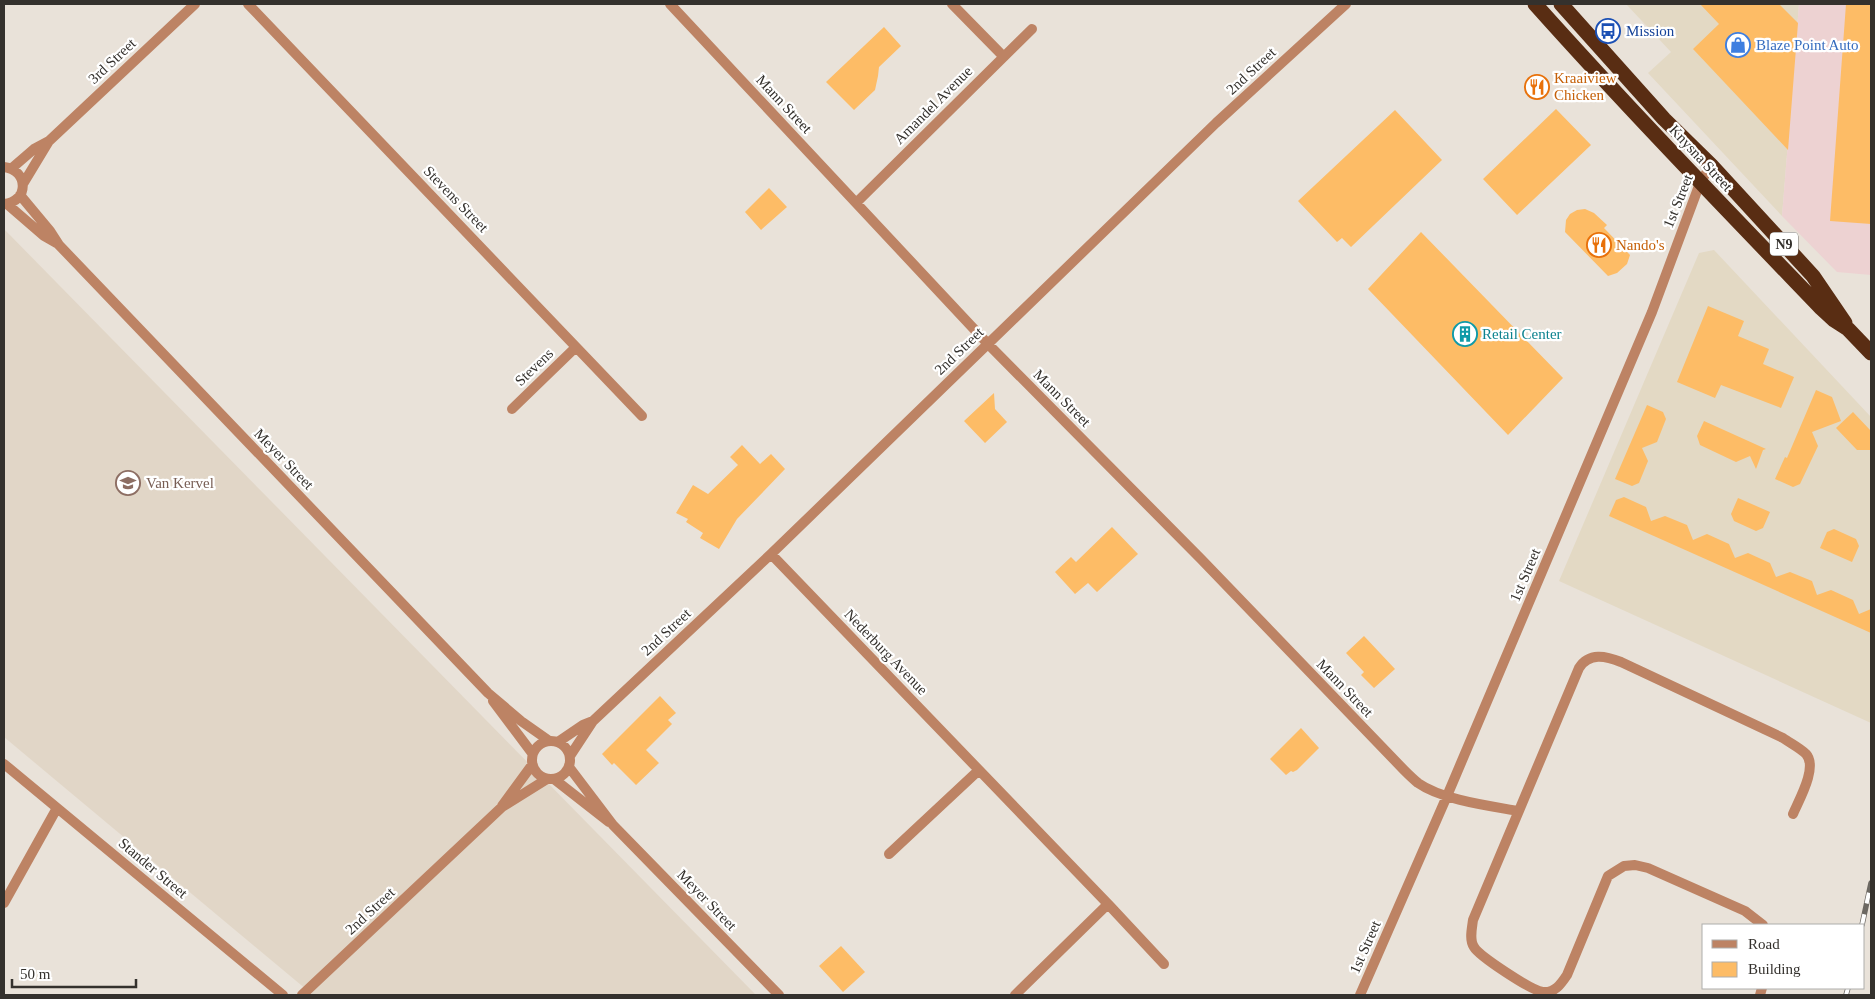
<svg xmlns="http://www.w3.org/2000/svg" width="1875" height="999" font-family="Georgia,serif">
<style>
.commercial{fill:#e3d9c4}
.industrial{fill:#edd2d2}
.built{fill:#e1d6c7}
.building{fill:#fdbc66}
.lines{fill:none;stroke-linecap:round;stroke-linejoin:round}
.street{stroke:#bd8364;stroke-width:10}
.highway{stroke:#592d13;stroke-width:15}
.rail-casing{stroke:#6c6862;stroke-width:5.5}
.rail{stroke:#fff;stroke-width:4;stroke-dasharray:11;stroke-linecap:butt}
.labels{text-anchor:middle;stroke-width:4.5;stroke-linejoin:round;paint-order:stroke}
.shield{fill:#fff;stroke:#716f6c;stroke-width:1}
.shield-label{font-size:14px;font-weight:bold;fill:#34312d}
.transit-label{font-size:15px;fill:#164399;stroke:#fff;text-anchor:start}
.shop-label{font-size:15px;fill:#366cbe;stroke:#fff;text-anchor:start}
.street-label{font-size:15px;fill:#34312d;stroke:#fff}
.food-label{font-size:15px;fill:#c56008;stroke:#fff;text-anchor:start}
.culture-label{font-size:15px;fill:#0d838f;stroke:#fff;text-anchor:start}
.education-label{font-size:15px;fill:#785e54;stroke:#fff;text-anchor:start}
</style>
<rect width="100%" height="100%" fill="#e9e2d9"/>
<path class="commercial" d="M1626,4H1799L1782,216L1648,73L1671,52Z
M1714,250L1871,417V723L1559,581L1699,253Z"/>
<path class="industrial" d="M1799,4H1871V275L1837,272L1782,216Z"/>
<path class="built" d="M4,229L756,995H313L4,737Z"/>
<path class="building" d="M1700,4H1779L1798,23L1788,150L1693,49L1719,24Z
M1846,4H1871V224L1830,221Z
M884,27L901,46L879,67L878,76L875,90L854,110L826,82Z
M1556,109L1591,145L1517,215L1483,179Z
M1395,110L1442,160L1351,247L1342,238L1337,242L1298,201Z
M769,188L787,207L761,230L745,212Z
M1585,209L1594,213L1607,225L1604,228L1630,255L1627,264L1617,273L1608,276L1565,232L1566,220L1570,214L1577,210Z
M1421,232L1563,378L1508,435L1368,289Z
M1708,306L1744,321L1738,336L1769,349L1763,364L1794,377L1781,408L1721,385L1715,398L1677,382Z
M1816,390L1832,397L1841,421L1812,432L1818,446L1800,484L1793,487L1775,479L1785,457L1787,458Z
M994,393L995,409L1007,422L985,443L964,421Z
M1647,405L1663,412L1666,419L1657,442L1642,448L1648,461L1639,483L1632,486L1615,479Z
M1853,412L1871,431V450H1857L1836,428Z
M1704,421L1766,449L1763,450L1756,469L1750,456L1736,462L1700,445L1697,436Z
M742,445L760,464L771,454L785,469L737,519L719,549L700,538L703,533L686,522L688,519L676,513L693,485L708,494L738,465L730,457Z
M1624,497L1646,507L1651,521L1665,516L1687,525L1693,540L1707,534L1729,544L1735,558L1748,553L1770,563L1776,577L1790,572L1812,581L1817,595L1831,590L1853,600L1859,614L1871,609V633L1609,516L1616,500Z
M1738,498L1770,512L1763,528L1756,531L1734,521L1731,514Z
M1112,527L1138,554L1097,592L1088,583L1075,594L1055,572L1071,557L1076,562Z
M1834,529L1856,539L1859,546L1852,562L1820,548L1827,532Z
M1364,636L1395,669L1374,688L1361,675L1364,672L1346,653Z
M660,696L676,713L668,720L672,724L646,750L659,763L636,785L614,763L612,765L602,754Z
M1301,728L1319,748L1297,770L1293,772L1291,771L1286,775L1270,759Z
M841,946L865,972L843,992L819,966Z"/>
<g class="lines">
<path class="street" d="M248,4L642,416
M670,4L988,344L1201,559L1404,770C1408,774 1413,779 1418,783C1442,800 1490,806 1518,811
M952,4L1003,56
M4,167C29,170 29,202 4,204
M12,168L34,149L49,141
M23,184L49,141L195,4
M20,195L50,231L59,245L488,693L521,721L548,740
M856,203L1032,29
M7,204L44,236L58,244
M512,409L576,347
M771,554L1108,904L1015,995
M493,701L532,753
M532 760a19 19 0 1 1 38 0a19 19 0 1 1-38 0Z
M558,742L583,725L593,721
M570,756L593,721L771,554L1216,123L1346,4
M4,764L283,995
M569,767L613,825L779,995
M554,779L609,822
M502,806L532,765
M889,854L979,770
M4,903L57,808
M1108,904L1164,964
M1763,925L1745,911L1648,868L1635,865L1624,866L1608,876L1567,975C1561,984 1555,993 1543,992C1532,991 1479,956 1474,947C1469,940 1472,928 1473,920L1579,668C1589,652 1606,656 1621,662L1783,738C1790,743 1800,748 1806,754C1818,767 1799,800 1793,814
M302,995L502,807L547,779
M1360,995L1447,796L1652,312L1700,183L1711,165
M1760,995L1762,988"/>
<path class="highway" d="M1535,4C1628,108 1724,207 1821,308L1834,320L1848,329L1871,353
M1561,4L1664,119L1711,165L1813,276L1845,323"/>
<defs>
<path id="rail" d="M1862,925L1871,883
M1846,995L1848,988"/>
</defs>
<use href="#rail" class="rail-casing"/>
<use href="#rail" class="rail"/>
</g>
<defs>
<symbol id="bus-ring" viewBox="-11 -11 22 22"><circle r="9.5" fill="#fff" stroke="#1a4fb4" stroke-width="1.5"/><path d="M-5-6H5V4H4V6H2V4H-2V6H-4V4H-5ZM-3.5-4V0h7V-4ZM-3.5 1.2v1.5H-2V1.2ZM2 1.2v1.5H3.5V1.2Z" fill="#1a4fb4"/></symbol>
<symbol id="shop-ring" viewBox="-11 -11 22 22"><circle r="9.5" fill="#fff" stroke="#3f7fe0" stroke-width="1.5"/><path d="M-5-2.5h2.3a2.7 3.5 0 0 1 5.4 0H5L5.5 6h-11ZM-1.5-2.5h3a1.5 2.3 0 0 0-3 0Z" fill="#3f7fe0"/></symbol>
<symbol id="restaurant-ring" viewBox="-11 -11 22 22"><circle r="9.5" fill="#fff" stroke="#e8710a" stroke-width="1.5"/><path d="M-5-6h1v4h1v-4h1v4h1v-4h1v5L-1.5 .5V6h-2V.5L-5-1ZM5-6V6H3V1.5H1.5Q1.5-4 5-6Z" fill="#e8710a"/></symbol>
<symbol id="building-ring" viewBox="-11 -11 22 22"><circle r="9.5" fill="#fff" stroke="#0f9aa8" stroke-width="1.5"/><path d="M-4-6H4V6H1V3H-1V6H-4ZM-2.5-4.3h1.7v1.8h-1.7ZM.8-4.3h1.7v1.8H.8ZM-2.5-1h1.7V.8h-1.7ZM.8-1h1.7V.8H.8Z" fill="#0f9aa8"/></symbol>
<symbol id="school-ring" viewBox="-11 -11 22 22"><circle r="9.5" fill="#fff" stroke="#8d6e63" stroke-width="1.5"/><path d="M0-5L7-2L0 1L-7-2ZM-4 1L0 2.5L4 1V4Q0 6-4 4Z" fill="#8d6e63"/></symbol>
</defs>
<g fill-rule="evenodd">
<use href="#bus-ring" x="1594" y="17" width="28" height="28"/>
<use href="#shop-ring" x="1724" y="31" width="28" height="28"/>
<use href="#restaurant-ring" x="1523" y="73" width="28" height="28"/>
<use href="#restaurant-ring" x="1585" y="231" width="28" height="28"/>
<use href="#building-ring" x="1451" y="320" width="28" height="28"/>
<use href="#school-ring" x="114" y="469" width="28" height="28"/>
</g>
<g class="labels">
<rect class="shield" x="1770" y="232.5" width="28" height="23" rx="4"/>
<g class="shield-label">
<text x="1784" y="249">N9</text>
</g>
<g class="transit-label">
<text x="1626" y="36">Mission</text>
</g>
<g class="shop-label">
<text x="1756" y="50">Blaze Point Auto</text>
</g>
<g class="street-label">
<text transform="translate(112 61) rotate(-43)" y="5">3rd Street</text>
<text transform="translate(1251 71) rotate(-43)" y="5">2nd Street</text>
<text transform="translate(784 104) rotate(47)" y="5">Mann Street</text>
<text transform="translate(933 105) rotate(-45)" y="5">Amandel Avenue</text>
<text transform="translate(1701 158) rotate(47)" y="5">Knysna Street</text>
<text transform="translate(456 199) rotate(46)" y="5">Stevens Street</text>
<text transform="translate(1678 201) rotate(-68)" y="5">1st Street</text>
<text transform="translate(959 351) rotate(-44)" y="5">2nd Street</text>
<text transform="translate(534 367) rotate(-44)" y="5">Stevens</text>
<text transform="translate(1062 398) rotate(45)" y="5">Mann Street</text>
<text transform="translate(284 459) rotate(46)" y="5">Meyer Street</text>
<text transform="translate(1525 575) rotate(-67)" y="5">1st Street</text>
<text transform="translate(666 632) rotate(-43)" y="5">2nd Street</text>
<text transform="translate(886 652) rotate(46)" y="5">Nederburg Avenue</text>
<text transform="translate(1345 688) rotate(46)" y="5">Mann Street</text>
<text transform="translate(153 868) rotate(40)" y="5">Stander Street</text>
<text transform="translate(707 900) rotate(46)" y="5">Meyer Street</text>
<text transform="translate(370 911) rotate(-43)" y="5">2nd Street</text>
<text transform="translate(1365 947) rotate(-66)" y="5">1st Street</text>
</g>
<g class="food-label">
<text x="1554" y="83">Kraaiview<tspan x="1554" dy="17">Chicken</tspan></text>
<text x="1616" y="250">Nando's</text>
</g>
<g class="culture-label">
<text x="1482" y="339">Retail Center</text>
</g>
<g class="education-label">
<text x="146" y="488">Van Kervel</text>
</g>
</g>
<rect width="1875" height="999" fill="none" stroke="#34312d" stroke-width="10"/>
<rect x="1702" y="924" width="162" height="65" fill="#ffffff" stroke="#aeadab"/>
<rect x="1712" y="940" width="25" height="8" fill="#bd8364" stroke="#aeadab"/>
<text x="1748" y="949" font-size="15" fill="#34312d">Road</text>
<rect x="1712" y="962" width="25" height="15" fill="#fdbc66" stroke="#aeadab"/>
<text x="1748" y="974" font-size="15" fill="#34312d">Building</text>
<path d="M12 979v8h124v-8" fill="none" stroke="#34312d" stroke-width="2.5"/>
<text x="20" y="979" font-size="15" fill="#34312d" stroke="#ffffff" stroke-width="4" paint-order="stroke">50 m</text>
</svg>
